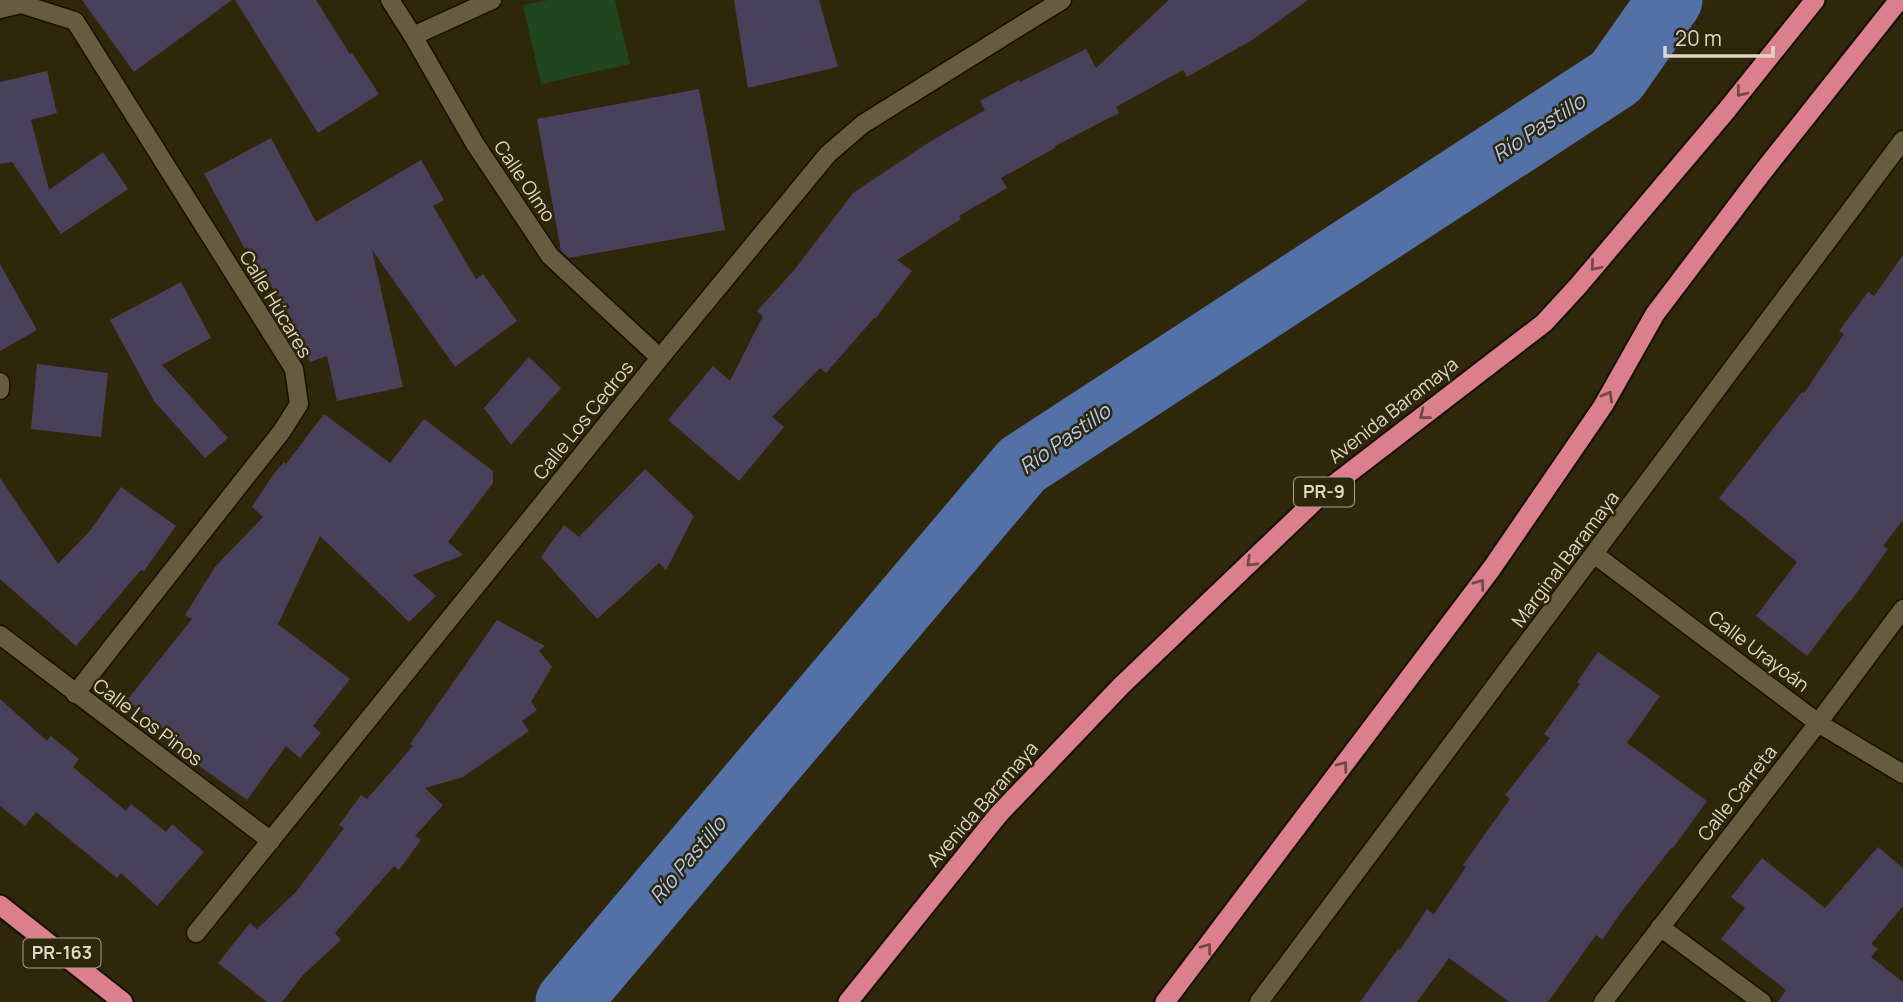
<svg xmlns="http://www.w3.org/2000/svg" width="1903" height="1002" font-family="Manrope,sans-serif">
<style>
.green{fill:#1f461e}
.lines{fill:none;stroke-linecap:round;stroke-linejoin:round}
.river{stroke:#5371a6;stroke-width:65}
.building{fill:#49405b}
.minor-casing{stroke:#161000;stroke-width:21}
.tertiary-casing{stroke:#161000;stroke-width:21}
.trunk-casing{stroke:#161000;stroke-width:23}
.minor{stroke:#665d3f;stroke-width:18}
.tertiary{stroke:#665d3f;stroke-width:18}
.trunk{stroke:#db7e8e;stroke-width:19}
.oneway{stroke:#744a3e}
.labels{text-anchor:middle;stroke-width:5;stroke-linejoin:round;paint-order:stroke}
.shield{fill:#2f2709;stroke:#a8a28d;stroke-width:2}
.shield-label{font-size:18px;font-weight:bold;fill:#dcd7c6}
.street-label{font-size:19px;fill:#dcd7c6;stroke:#2f2709}
.water-label{font-size:21px;font-style:italic;fill:#b0cbfa;stroke:#2f2709}
</style>
<rect width="100%" height="100%" fill="#2f2709"/>
<path class="green" d="M548,0H615L630,64L541,84L523,5Z"/>
<g class="lines">
<path class="river" d="M568,1002L1022,465L1616,77L1670,0"/>
</g>
<path class="building" d="M82,0H232L134,72Z
M235,0H316L350,54L352,53L379,94L318,133Z
M734,0H819L838,67L748,88Z
M1169,0H1308L1252,40L1187,77L1183,70L1116,107L1119,113L1055,146V148L1001,178L1007,188L959,216L961,219L897,260L912,271L875,319L874,318L826,373L820,368L772,417L784,427L739,481L668,420L713,366L730,381L763,316L757,311L795,269L853,193L931,141L985,110L980,101L1019,80L1020,82L1086,49L1096,68Z
M47,71L57,113L31,120L49,190L103,152L128,189L61,234L12,162L0,164V82Z
M699,89L725,230L569,258L561,251L537,119Z
M271,138L316,222L421,160L444,200L433,206L476,279L483,274L517,321L455,367L372,250L403,387L337,401L327,356L310,362L288,323L293,321L247,247L245,249L204,174Z
M1903,255V520L1883,546L1888,549L1850,602L1849,601L1807,656L1756,616L1797,562L1719,498L1802,392L1804,393L1844,334L1839,331L1868,292L1874,296Z
M0,264L37,330L0,351Z
M181,282L211,338L162,365L228,438L205,458L154,401L110,320Z
M529,357L561,388L511,445L484,408Z
M37,364L108,373L101,437L31,429Z
M324,414L390,463L424,419L493,471V483L448,542L463,555L413,575L436,596L409,622L320,536L278,624L350,679L313,726L321,733L300,758L286,746L247,800L184,755L188,749L127,700L192,619L185,615L215,567L263,517L252,507L272,476L284,462L286,464Z
M645,469L694,516L666,570L659,563L597,619L541,557L564,525L579,537Z
M0,478L58,564L89,532L121,487L176,526L144,571L141,570L76,646L0,579Z
M497,620L545,646L539,651L552,667L531,702L537,710L522,721L529,731L463,777L425,788L443,805L415,836L421,840L399,870L394,866L335,933L341,940L303,975L282,1002H267L218,963L250,923L257,929L296,892L344,828L339,825L361,795L367,799L413,746L410,744Z
M1598,652L1660,696L1627,743L1707,801L1673,848L1672,847L1622,911L1602,940L1596,935L1548,1002H1509L1449,958L1417,1002H1360L1398,949L1400,950L1427,909L1434,914L1466,867L1463,865L1510,799L1505,795L1550,738L1544,734L1580,684L1577,682Z
M0,699L47,741L51,736L79,759L73,767L126,811L131,804L166,832L172,824L204,852L157,906L121,873L117,878L36,812L25,826L0,806Z
M1878,847L1903,868V906L1871,944L1878,949L1871,957L1903,982V1002H1778L1786,990L1721,939L1745,908L1731,897L1762,858L1825,908Z"/>
<g class="lines">
<defs>
<path id="minor" d="M390,0L413,36L475,144L550,256L660,358
M0,9L21,4L75,21L294,369L299,404L282,431L75,694
M413,36L492,0
M0,382V390
M1594,554L1818,723L1903,774
M0,635L271,841
M1660,927L1762,1002
M196,933L660,358L828,154L863,124L1062,0
M1603,1002L1818,723L1903,609"/>
<path id="tertiary" d="M1259,1002L1903,140"/>
<path id="trunk" d="M0,905L123,1002
M848,1002L999,814L1121,686L1323,493L1544,323L1578,286L1726,111L1815,0
M1165,1002L1492,568L1603,406L1655,314L1761,174L1899,0"/>
</defs>
<use href="#minor" class="minor-casing"/>
<use href="#tertiary" class="tertiary-casing"/>
<use href="#trunk" class="trunk-casing"/>
<use href="#minor" class="minor"/>
<use href="#tertiary" class="tertiary"/>
<use href="#trunk" class="trunk"/>
</g>
<defs><path id="oneway-chevron" d="M-2-3.5L2.5 0L-2 3.5" fill="none" stroke-width="1.6" stroke-linecap="round" stroke-linejoin="round" transform="scale(1.75)"/></defs>
<g class="oneway">
<use href="#oneway-chevron" transform="translate(1741 92) rotate(129)"/>
<use href="#oneway-chevron" transform="translate(1595 266) rotate(130)"/>
<use href="#oneway-chevron" transform="translate(1608 396) rotate(-60)"/>
<use href="#oneway-chevron" transform="translate(1424 415) rotate(142)"/>
<use href="#oneway-chevron" transform="translate(1251 562) rotate(136)"/>
<use href="#oneway-chevron" transform="translate(1480 584) rotate(-53)"/>
<use href="#oneway-chevron" transform="translate(1343 766) rotate(-53)"/>
<use href="#oneway-chevron" transform="translate(1207 948) rotate(-53)"/>
</g>
<g class="labels">
<g class="shield">
<rect x="1294" y="477.5" width="60" height="29" rx="5"/>
<rect x="23.5" y="938.5" width="77" height="29" rx="5"/>
</g>
<g class="shield-label">
<text x="1324" y="498">PR-9</text>
<text x="62" y="959">PR-163</text>
</g>
<g class="street-label">
<text transform="translate(525 181) rotate(56)" y="7">Calle Olmo</text>
<text transform="translate(276 304) rotate(59)" y="7">Calle Húcares</text>
<text transform="translate(1393 410) rotate(-38)" y="7">Avenida Baramaya</text>
<text transform="translate(583 420) rotate(-51)" y="7">Calle Los Cedros</text>
<text transform="translate(1565 559) rotate(-53)" y="7">Marginal Baramaya</text>
<text transform="translate(1759 651) rotate(37)" y="7">Calle Urayoán</text>
<text transform="translate(148 722) rotate(37)" y="7">Calle Los Pinos</text>
<text transform="translate(1737 793) rotate(-52)" y="7">Calle Carreta</text>
<text transform="translate(982 804) rotate(-49)" y="7">Avenida Baramaya</text>
</g>
<g class="water-label">
<text transform="translate(1539 128) rotate(-33)" y="7">Río Pastillo</text>
<text transform="translate(1065 439) rotate(-35)" y="7">Río Pastillo</text>
<text transform="translate(688 860) rotate(-50)" y="7">Río Pastillo</text>
</g>
</g>
<path d="M1665 46v10h108v-10" fill="none" stroke="#dcd7c6" stroke-width="3.5"/>
<text x="1675" y="46" font-size="21" fill="#dcd7c6" stroke="#2f2709" stroke-width="5" paint-order="stroke">20 m</text>
</svg>
